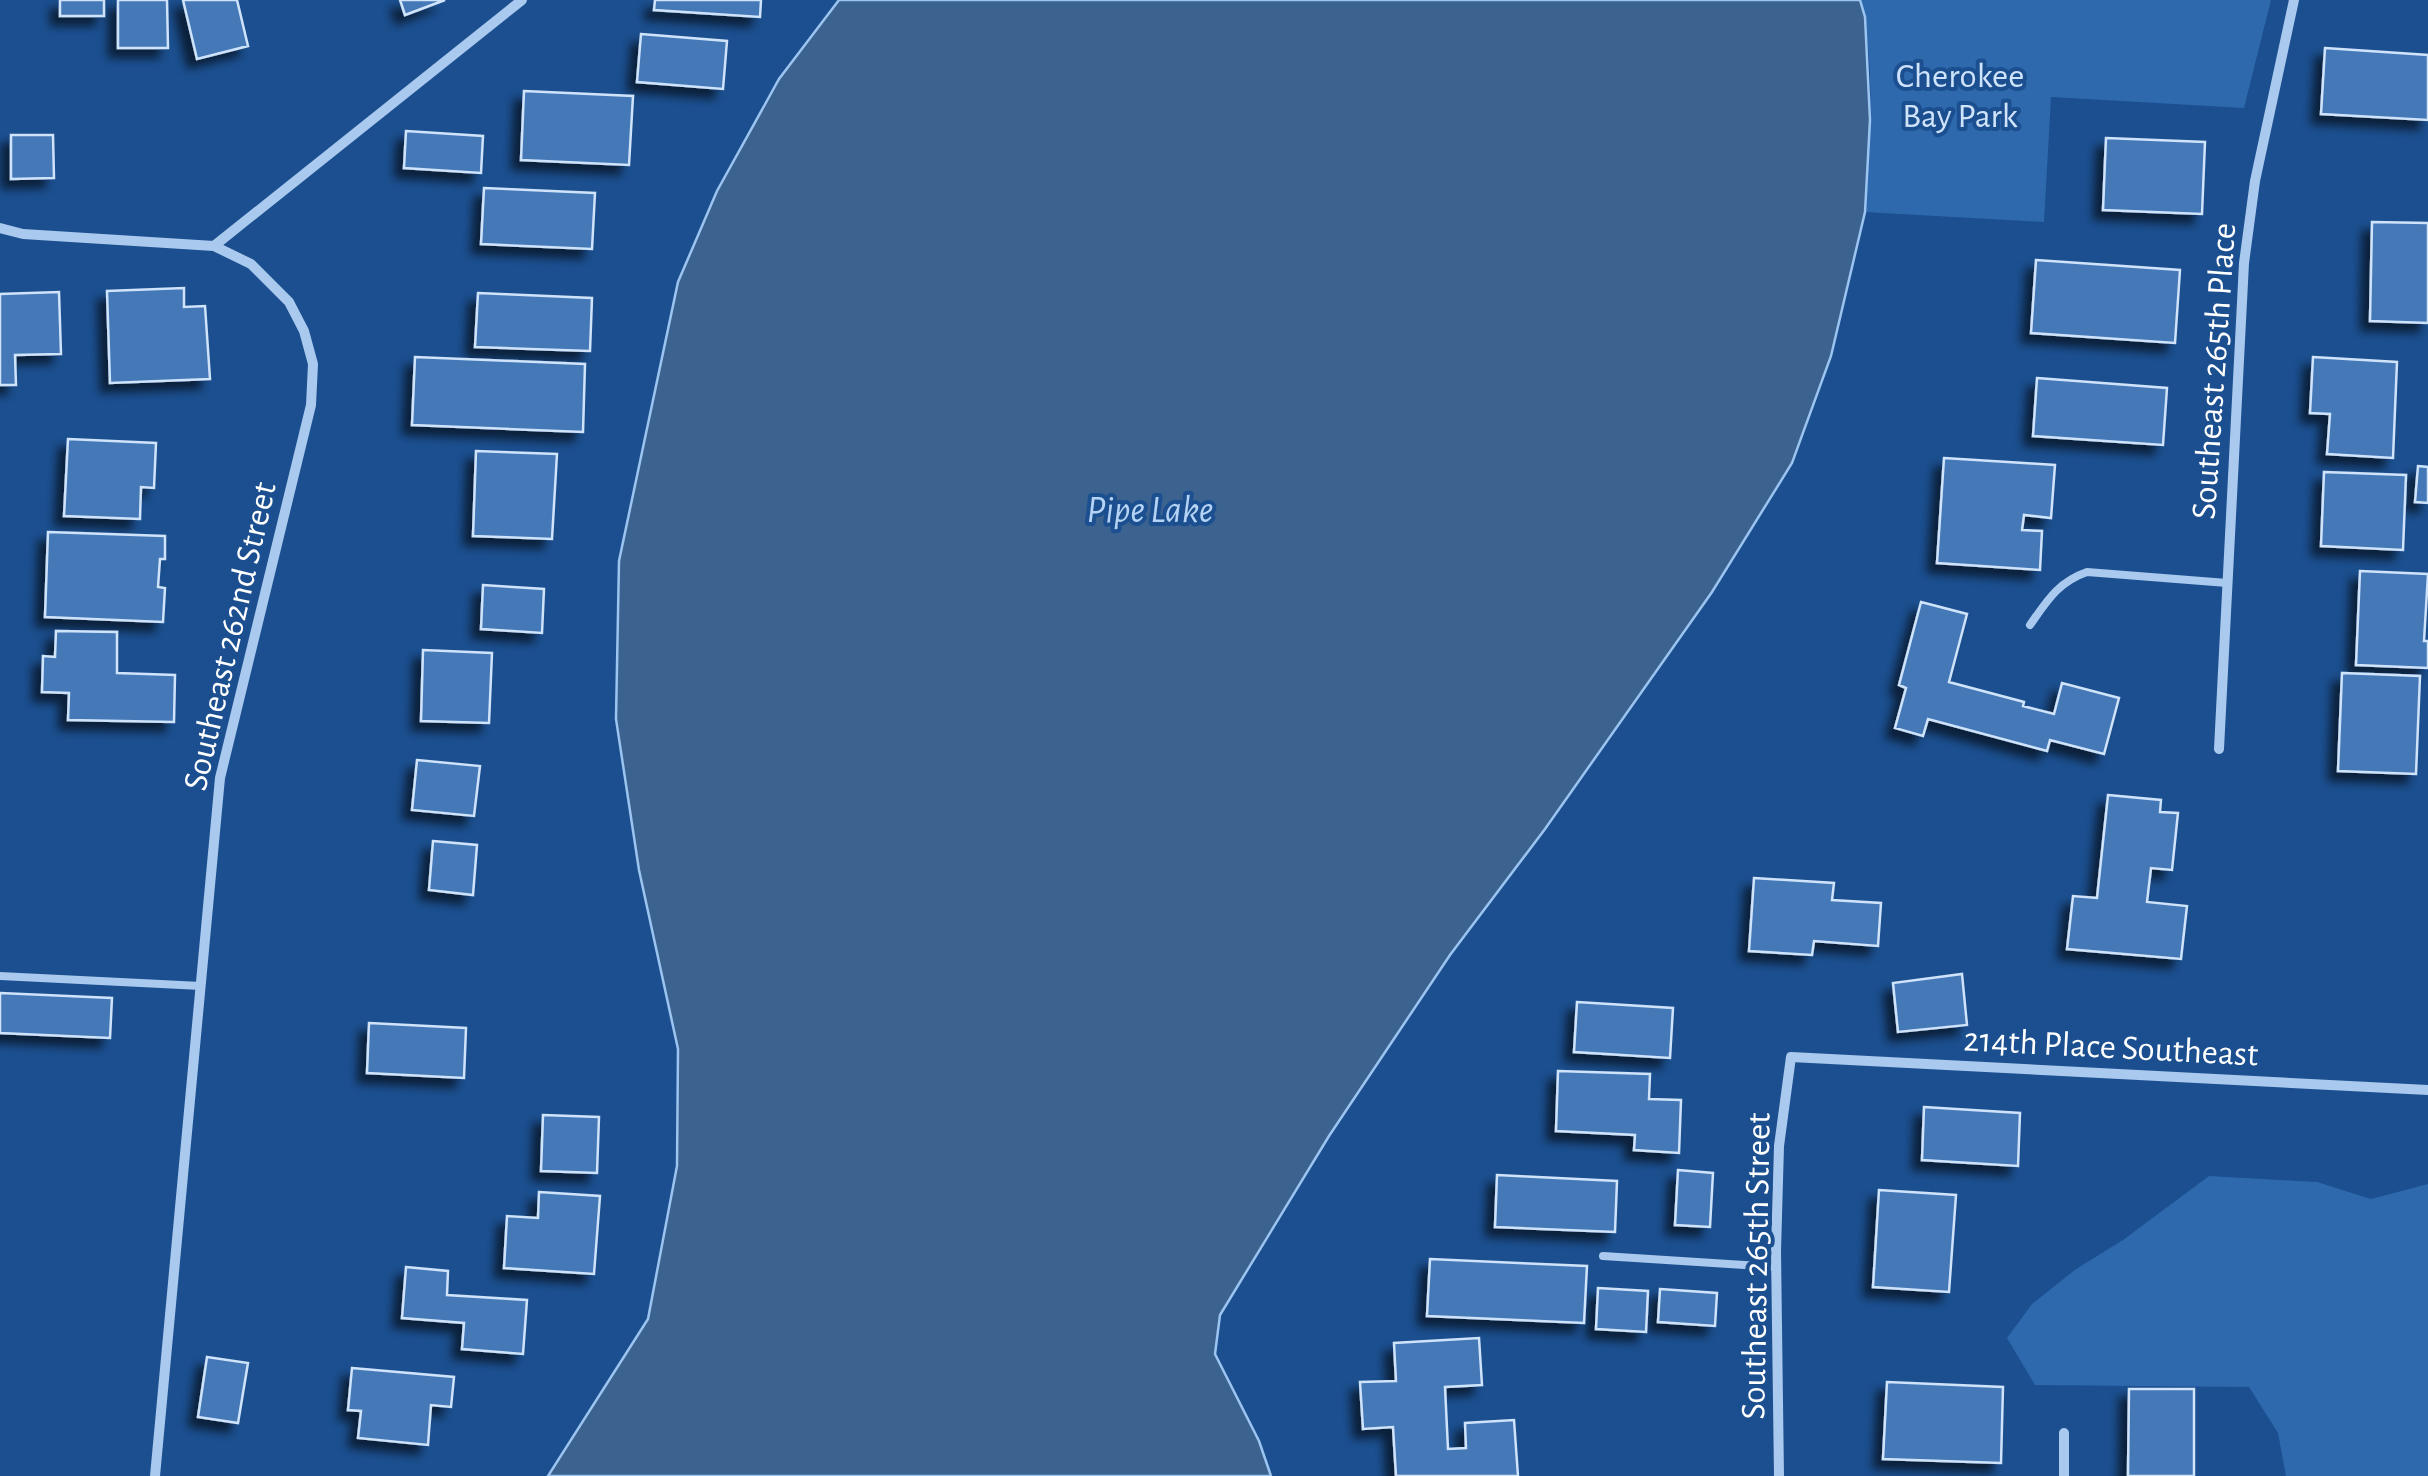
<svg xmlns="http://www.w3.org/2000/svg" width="2428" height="1476" font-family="'Alegreya Sans',sans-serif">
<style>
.green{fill:#2e69ad}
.water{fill:#3c6290;stroke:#9cc4f0;stroke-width:2.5}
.building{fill:#4478b7;stroke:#cfe3fa;stroke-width:2.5;filter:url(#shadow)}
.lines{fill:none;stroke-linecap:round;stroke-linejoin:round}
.lane{stroke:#a9c9ee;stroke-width:8}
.street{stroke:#a9c9ee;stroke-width:10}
.labels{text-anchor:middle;stroke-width:8;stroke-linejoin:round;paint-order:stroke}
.park-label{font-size:35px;fill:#cfe3fa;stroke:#1b4f8f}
.street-label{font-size:35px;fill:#fff;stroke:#1b4f8f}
.water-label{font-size:38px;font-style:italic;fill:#b5d3f5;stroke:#1b4f8f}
</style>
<defs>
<filter id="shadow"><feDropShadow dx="-9" dy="9" stdDeviation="5" flood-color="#0009"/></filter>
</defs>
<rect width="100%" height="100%" fill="#1b4f8f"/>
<path class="green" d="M1860,0H2271L2244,108L2051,97L2044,222L1865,212C1869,145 1877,65 1860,0Z
M2209,1176L2317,1182L2371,1199L2428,1184V1476H2286L2278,1433L2249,1387L2035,1385L2007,1338L2032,1304L2076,1269L2123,1240Z"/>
<path class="water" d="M839,0H1860L1865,17L1870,120L1865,212L1831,356L1792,463L1712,592L1545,829L1450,955L1329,1136L1220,1315L1215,1354L1259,1441L1271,1476H548L648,1319L677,1166L678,1049L639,870L616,719L619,561L678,282L717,191L779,79Z"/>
<path class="building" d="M60,0H104V16H60Z
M118,0H167L168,48H118Z
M183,0H237L248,46L197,59Z
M400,0H445L405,15Z
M655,0H761L760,17L654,10Z
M641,34L727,41L723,89L637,82Z
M2325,48L2428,55V120L2321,114Z
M524,91L633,96L629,165L521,160Z
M406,131L483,136L481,173L404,168Z
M11,135H53L54,178L11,179Z
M2106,138L2205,142L2202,214L2103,210Z
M484,188L595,193L592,249L481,244Z
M2372,222L2428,223V323L2370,321Z
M2036,260L2180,270L2175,343L2031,333Z
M184,288V307L205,306L210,379L110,383L107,291Z
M59,292L61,354L15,355L16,385H0V294Z
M478,293L592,298L590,351L475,347Z
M415,357L585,364L583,432L412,425Z
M2313,357L2397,362L2393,458L2327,454L2330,414L2310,413Z
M2037,378L2167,388L2163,445L2033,436Z
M68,439L156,443L154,488L141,487L140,519L64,516Z
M476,451L557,454L552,539L473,536Z
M1944,458L2055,465L2051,518L2024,515L2022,530L2042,531L2040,570L1937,563Z
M2418,466L2428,467V503L2415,502Z
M2324,472L2406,475L2403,550L2321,546Z
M48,532L165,536V559H160L158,587L165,588L163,622L45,617Z
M2360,571L2428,574L2424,641H2428V668L2356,665Z
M483,585L544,589L542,633L481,629Z
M1921,602L1967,614L1949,682L2024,702L2023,706L2054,714L2062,683L2119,698L2104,754L2050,740L2047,751L1928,719L1923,736L1895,728L1906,688L1899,685Z
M56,631L117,632V673L175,675L174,722L68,720L69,693L42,692L43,656L55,657Z
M423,650L492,653L489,723L421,721Z
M2342,673L2420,676L2416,774L2338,771Z
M417,760L480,766L474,816L412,810Z
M2108,795L2161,800L2160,812L2178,813L2172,870L2151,868L2147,902L2187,906L2181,959L2067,949L2073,896L2097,898Z
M433,841L477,845L473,895L429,890Z
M1754,878L1834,883L1832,900L1881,903L1878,946L1814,941L1812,955L1749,951Z
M1962,974L1967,1025L1898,1032L1893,983Z
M0,993L112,998L110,1038L0,1033Z
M1577,1002L1673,1008L1670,1058L1574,1052Z
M369,1023L466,1028L464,1078L367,1073Z
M1558,1071L1650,1074L1649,1099L1681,1100L1679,1153L1634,1150L1635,1135L1556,1131Z
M1924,1107L2020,1113L2018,1166L1922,1160Z
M543,1115L599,1117L597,1173L541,1171Z
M1678,1170L1713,1173L1710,1227L1675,1225Z
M1497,1175L1617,1181L1615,1232L1495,1227Z
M1879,1190L1956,1195L1949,1292L1873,1287Z
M539,1192L600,1196L594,1274L504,1268L507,1216L538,1218Z
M1430,1259L1587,1266L1584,1323L1427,1316Z
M406,1267L448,1271L447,1295L527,1300L523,1354L462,1349L464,1323L402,1318Z
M1598,1288L1648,1291L1646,1332L1596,1329Z
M1660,1289L1717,1293L1715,1326L1658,1322Z
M1479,1338L1482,1385L1445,1387L1448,1449L1466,1448L1465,1423L1514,1420L1518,1476H1396L1393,1427L1363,1429L1360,1382L1396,1381L1394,1343Z
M207,1357L248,1363L238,1423L198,1417Z
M352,1368L454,1377L451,1407L431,1405L428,1445L358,1438L361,1411L348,1410Z
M1887,1382L2003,1387L2001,1463L1883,1459Z
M2129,1389H2194V1476H2128Z"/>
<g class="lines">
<path class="lane" d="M2030,625C2047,601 2058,582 2087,572L2227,583
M0,976L201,986
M1603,1256L1776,1267"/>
<path class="street" d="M0,228L23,234L214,246
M2219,749L2244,263L2255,181L2294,0
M2064,1433V1476
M155,1476L220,778L311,405L313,364L304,331L289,302L251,264L214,246L522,0
M1779,1476L1776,1251L1779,1146L1791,1057L2428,1090"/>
</g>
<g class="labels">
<g class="park-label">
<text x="1960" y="87">Cherokee<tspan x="1960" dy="40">Bay Park</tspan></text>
</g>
<g class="street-label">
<text transform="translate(2213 371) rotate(-86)" y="12">Southeast 265th Place</text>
<text transform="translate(229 636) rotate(-77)" y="12">Southeast 262nd Street</text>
<text transform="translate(2111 1046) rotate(3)" y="12">214th Place Southeast</text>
<text transform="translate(1755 1266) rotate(-89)" y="12">Southeast 265th Street</text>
</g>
<g class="water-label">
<text x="1150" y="522">Pipe Lake</text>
</g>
</g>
</svg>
